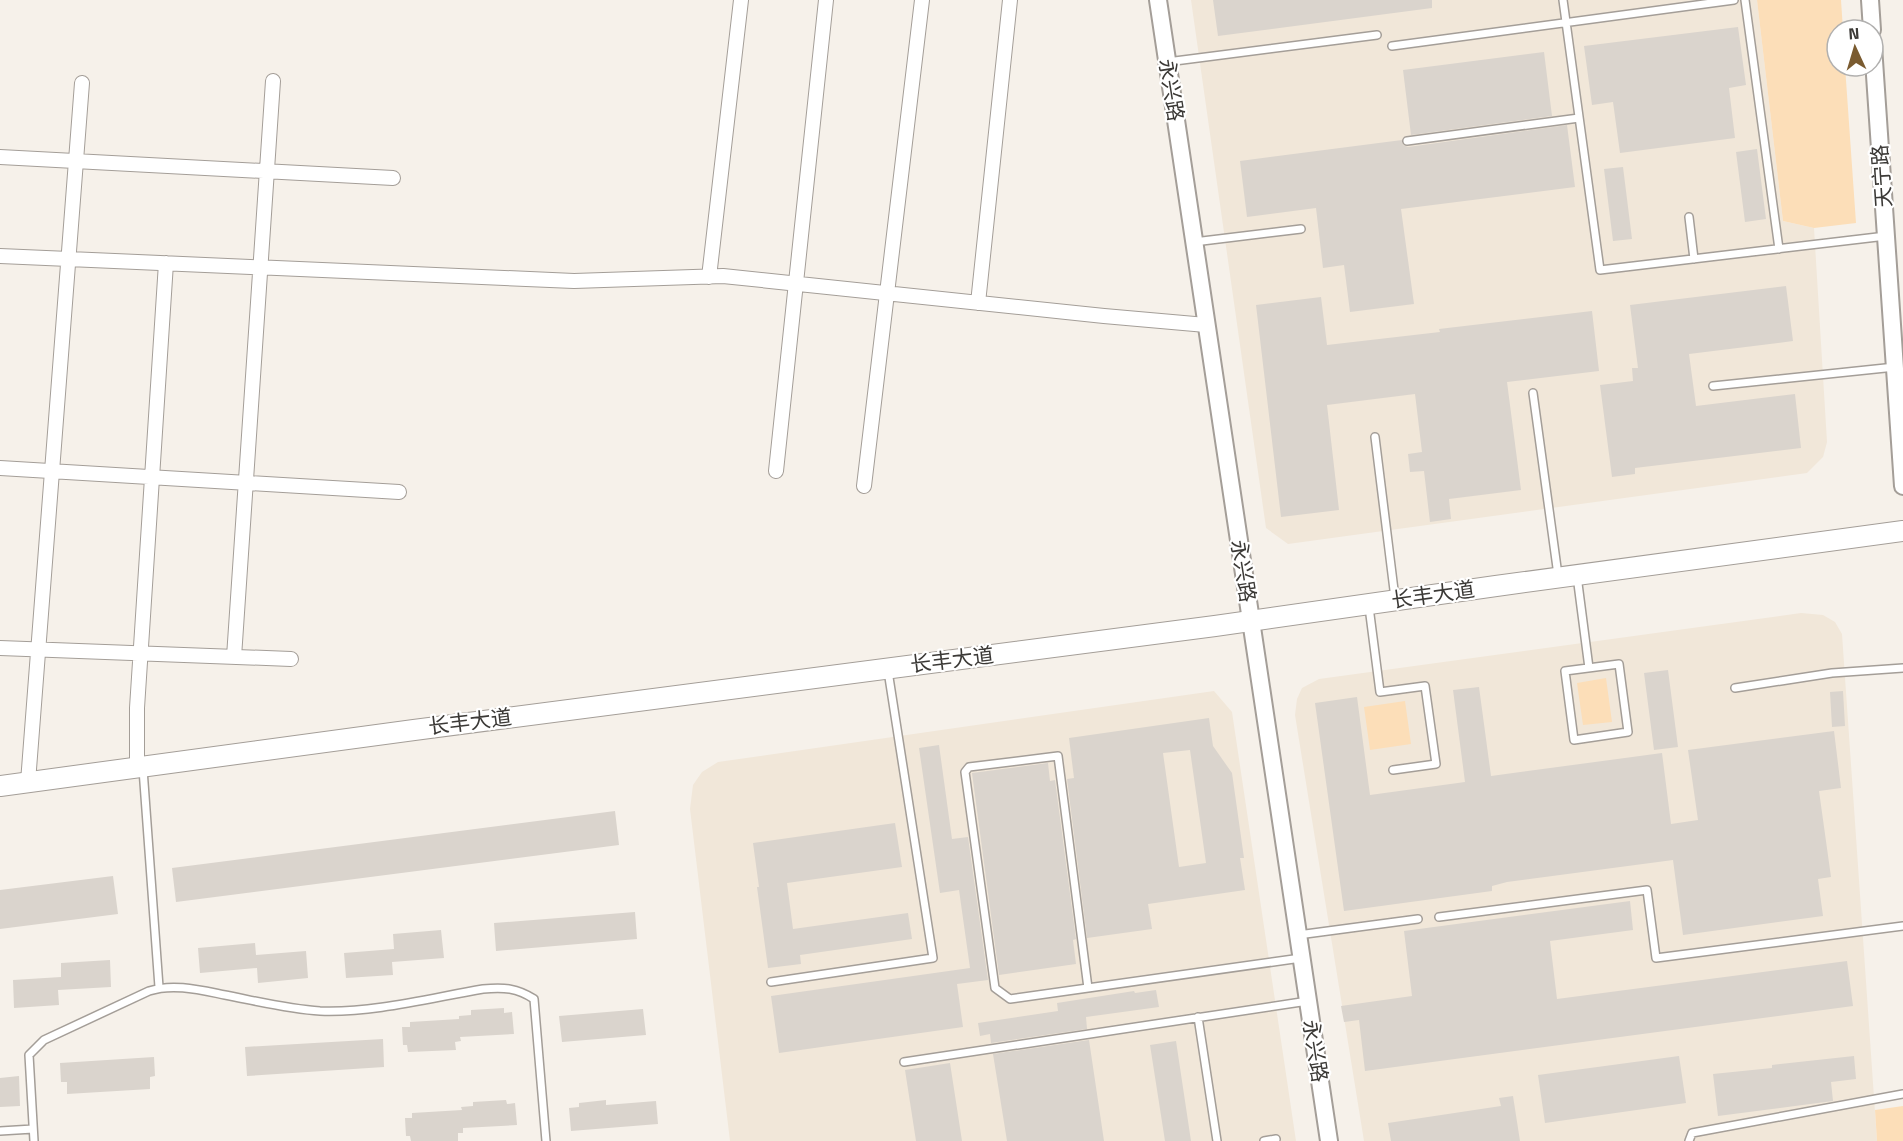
<svg xmlns="http://www.w3.org/2000/svg" width="1903" height="1141" font-family="'Titillium Web','Noto Sans SC',sans-serif">
<style>
.built{fill:#f1e7d9}
.green{fill:#fcdeb8}
.building{fill:#dad4cd;fill-rule:evenodd}
.lines{fill:none;stroke-linecap:round;stroke-linejoin:round}
.service-casing{stroke:#a49e98;stroke-width:10}
.minor-casing{stroke:#a49e98;stroke-width:16}
.tertiary-casing{stroke:#a49e98;stroke-width:20}
.secondary-casing{stroke:#a49e98;stroke-width:22}
.service{stroke:#fff;stroke-width:7}
.minor{stroke:#fff;stroke-width:14}
.tertiary{stroke:#fff;stroke-width:16}
.secondary{stroke:#fff;stroke-width:20}
.labels{text-anchor:middle;stroke-width:4.5;stroke-linejoin:round;paint-order:stroke}
.street-label{font-size:21px;fill:#3b3936;stroke:#fff}
</style>
<rect width="100%" height="100%" fill="#f6f1ea"/>
<path class="built" d="M1191,0H1757L1783,221L1814,228L1827,442L1823,457L1807,473L1288,544L1266,528Z
M1801,613L1823,615L1835,622L1842,634L1877,1141H1364L1295,715L1297,699L1302,688L1319,679Z
M1214,691L1232,712L1296,1141H730L690,809L693,785L702,772L718,762Z"/>
<path class="green" d="M1757,0H1841L1843,30H1837V66H1845L1856,223L1814,228L1783,221Z
M1606,678L1612,722L1583,725L1577,683Z
M1405,701L1411,744L1370,750L1364,707Z
M1903,1106V1141H1877L1875,1110Z"/>
<path class="building" d="M1213,0H1432V8L1218,36Z
M1738,27L1746,85L1729,88L1735,138L1620,153L1613,102L1592,105L1584,46Z
M1544,52L1552,116L1411,135L1403,70Z
M1567,125L1575,187L1401,209L1414,304L1350,312L1344,265L1323,268L1316,208L1247,217L1240,161L1402,140L1403,145L1408,147Z
M1757,149L1766,219L1745,222L1736,152Z
M1623,167L1632,239L1613,241L1604,169Z
M1786,286L1793,341L1689,354L1696,406L1795,394L1801,448L1635,468V474L1612,477L1600,385L1633,381L1632,368H1638L1630,305Z
M1321,297L1327,345L1440,332L1439,329L1592,311L1599,371L1507,382L1521,490L1449,499L1451,519L1430,522L1424,471L1410,472L1408,454L1422,452L1415,394L1327,405L1339,510L1281,517L1256,305Z
M1668,670L1678,747L1654,750L1644,673Z
M1479,687L1491,776L1662,753L1671,824L1698,820L1688,750L1834,731L1841,788L1819,791L1831,877L1818,879L1823,916L1683,935L1673,860L1507,882L1492,886V891L1344,911L1315,703L1357,697L1370,795L1465,782L1453,690Z
M1843,691L1845,726L1832,727L1830,692Z
M1209,718L1213,746L1232,773L1244,858H1240L1245,890L1148,904L1152,929L1087,938L1067,779L1074,778L1069,738ZM1190,750L1206,863L1179,867L1163,753Z
M939,745L952,839L968,837L988,980L957,984L963,1027L779,1053L771,996L970,968L959,890L940,893L919,748Z
M1048,763L1050,781L1055,780L1076,939L1073,940L1076,964L999,975L972,773Z
M615,811L619,845L176,902L172,868Z
M895,823L902,867L787,883L793,929L908,913L912,939L800,955L801,964L768,968L757,887H759L753,843Z
M113,876L118,914L0,929V890Z
M1630,901L1633,930L1550,941L1557,999L1847,961L1853,1006L1365,1071L1359,1020L1344,1022L1341,1006L1412,996L1404,931Z
M635,912L637,939L496,951L494,923Z
M441,930L444,958L392,962L393,975L346,978L344,953L394,949L393,934Z
M255,943L256,955L306,951L308,978L258,983L257,968L200,973L198,948Z
M110,960L111,987L58,990L59,1005L14,1008L13,980L61,977V963Z
M1156,990L1159,1007L1086,1017L1087,1029L991,1043L990,1034L980,1036L978,1023L1058,1011L1057,1003L1134,991L1135,993Z
M504,1008V1013L512,1012L514,1034L460,1037L461,1041L455,1042L456,1050L408,1052L407,1045H403L402,1027H410V1022L459,1019V1016L471,1015V1010Z
M643,1009L646,1035L562,1042L559,1016Z
M383,1039L384,1067L247,1076L245,1047Z
M1089,1040L1104,1141H1007L993,1054Z
M1176,1041L1191,1141H1165L1150,1045Z
M1679,1056L1686,1103L1545,1123L1538,1075Z
M1854,1056L1856,1079L1831,1082L1833,1101L1718,1116L1713,1074L1772,1068V1065Z
M154,1057L155,1076L150,1077V1089L67,1094V1082H61L60,1063Z
M950,1063L962,1141H916L905,1070Z
M19,1076L20,1106L0,1107V1078Z
M1513,1096L1520,1141H1391L1388,1123L1501,1106L1499,1098Z
M506,1100L507,1104L515,1103L517,1125L463,1128V1133H458V1141H411L410,1136H406L405,1118H412V1113L462,1110L461,1107L473,1106V1102Z
M606,1100V1105L656,1101L658,1124L571,1131L569,1108L579,1107V1103Z"/>
<g class="lines">
<defs>
<path id="service" d="M1563,0L1600,270L1886,236
M1745,0L1779,249
M1392,46L1734,0
M1167,62L1377,35
M1407,141L1579,118
M1689,217L1694,259
M1194,242L1301,229
M1713,386L1895,367
M1533,393L1558,575
M1375,437L1395,598
M1577,576L1589,668
M1369,607L1380,692L1425,686L1436,764L1393,770
M1619,664L1628,732L1574,740L1565,671Z
M1735,688L1832,673L1903,668
M143,769L159,987
M1439,917L1647,890L1656,958L1903,926
M1298,935L1418,919
M771,982L933,958L888,671
M1088,988L1058,756L969,767L965,772L995,988L1010,999L1301,958
M1198,1017L1217,1141
M904,1062L1308,1001
M0,1131L33,1129
M34,1141L29,1055L44,1040L149,991C173,983 200,990 225,995C256,1001 288,1009 320,1011C374,1013 430,998 483,989C504,987 517,988 534,999L546,1141
M1264,1141L1276,1139
M1689,1141L1692,1133L1903,1094"/>
<path id="minor" d="M0,157L393,178
M0,256L574,281L723,276L1104,316L1206,325
M709,277L741,0
M978,303L1010,0
M0,468L399,492
M776,471L826,0
M864,486L922,0
M0,648L291,659
M234,657L273,81
M137,767V708L166,263
M28,782L82,83"/>
<path id="tertiary" d="M1158,0L1329,1141
M1870,0L1872,30
M1873,46L1903,486"/>
<path id="secondary" d="M0,786L414,730L1215,626L1496,586L1903,531"/>
</defs>
<use href="#service" class="service-casing"/>
<use href="#minor" class="minor-casing"/>
<use href="#tertiary" class="tertiary-casing"/>
<use href="#secondary" class="secondary-casing"/>
<use href="#service" class="service"/>
<use href="#minor" class="minor"/>
<use href="#tertiary" class="tertiary"/>
<use href="#secondary" class="secondary"/>
</g>
<g class="labels">
<g class="street-label">
<text transform="translate(1171 90) rotate(81)" y="7">永兴路</text>
<text transform="translate(1882 176) rotate(-94)" y="7">天宁路</text>
<text transform="translate(1243 571) rotate(81)" y="7">永兴路</text>
<text transform="translate(1433 595) rotate(-8)" y="7">长丰大道</text>
<text transform="translate(952 660) rotate(-7)" y="7">长丰大道</text>
<text transform="translate(470 722) rotate(-7)" y="7">长丰大道</text>
<text transform="translate(1315 1051) rotate(81)" y="7">永兴路</text>
</g>
</g>
<g transform="translate(1855 48) rotate(356)"><circle r="28" fill="#ffffff" stroke="#b1b0af" stroke-width="1.5"/>
<path d="M0-4.5L10 22L0 15L-10 22Z" fill="#7a5b30"/>
<text y="-9" font-size="16" font-weight="bold" text-anchor="middle" fill="#3b3936">N</text>
</g>
</svg>
